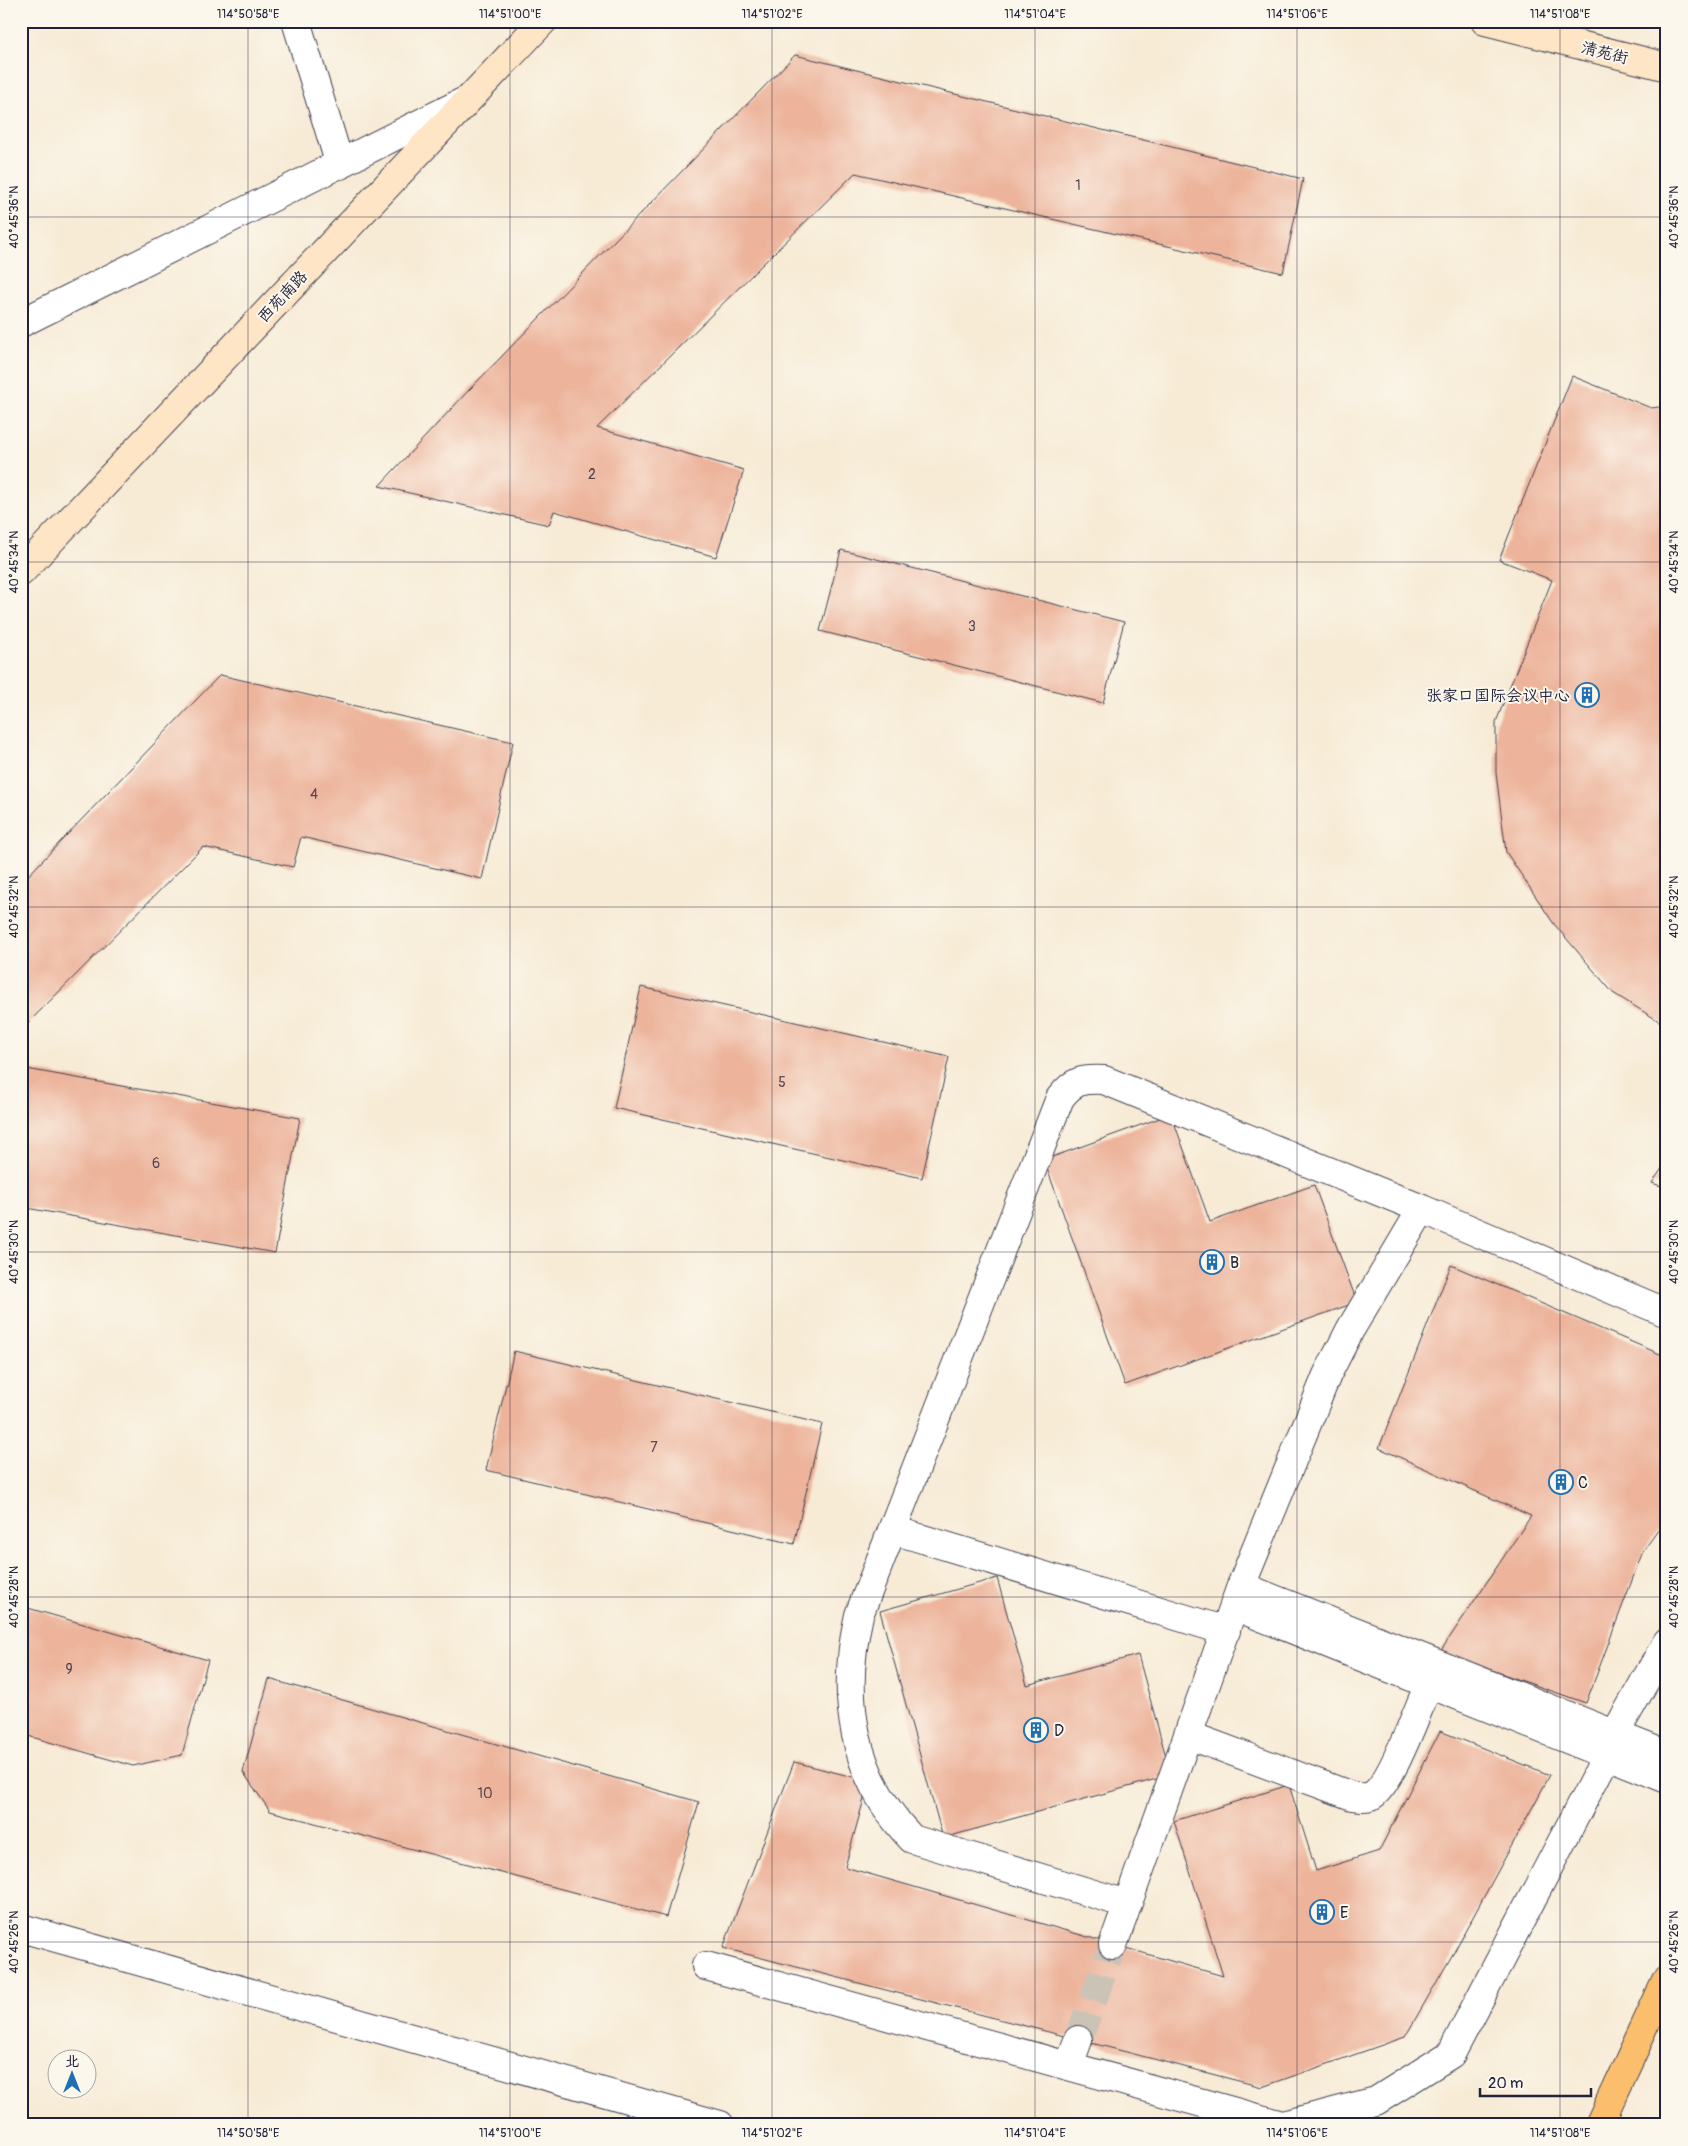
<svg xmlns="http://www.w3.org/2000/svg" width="1688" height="2146" font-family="Pangolin,'LXGW WenKai TC',sans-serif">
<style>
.building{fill:#edb49b}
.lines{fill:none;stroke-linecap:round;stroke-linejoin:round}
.minor-tunnel{stroke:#ccc3b7;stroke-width:28;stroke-dasharray:28 14;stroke-linecap:butt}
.minor-casing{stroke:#424052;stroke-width:30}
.tertiary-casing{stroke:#424052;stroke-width:30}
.secondary-casing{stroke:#424052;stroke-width:30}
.primary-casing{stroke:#424052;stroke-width:30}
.minor{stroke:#fff;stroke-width:28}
.tertiary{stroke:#fff;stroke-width:28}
.secondary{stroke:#fde5c5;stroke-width:28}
.primary{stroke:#fabe6d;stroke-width:28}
.ticks{fill:none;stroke:#22223b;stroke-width:1;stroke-opacity:0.45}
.labels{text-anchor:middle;stroke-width:4;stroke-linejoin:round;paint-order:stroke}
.number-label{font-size:14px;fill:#554653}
.street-label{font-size:16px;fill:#22223b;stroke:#fbf7ec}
.poi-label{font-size:16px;fill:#22223b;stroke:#fbf7ec;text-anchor:start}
.neatline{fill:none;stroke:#22223b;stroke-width:2}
.ticks-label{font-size:12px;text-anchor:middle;fill:#22223b}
</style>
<rect width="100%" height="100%" fill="#fbf7ec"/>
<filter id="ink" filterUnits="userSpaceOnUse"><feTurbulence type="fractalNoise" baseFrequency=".02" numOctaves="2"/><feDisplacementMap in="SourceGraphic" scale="10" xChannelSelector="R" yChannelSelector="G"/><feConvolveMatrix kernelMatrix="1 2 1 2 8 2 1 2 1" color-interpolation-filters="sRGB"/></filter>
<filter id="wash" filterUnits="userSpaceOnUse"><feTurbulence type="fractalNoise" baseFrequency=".0096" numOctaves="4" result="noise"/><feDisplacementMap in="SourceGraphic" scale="20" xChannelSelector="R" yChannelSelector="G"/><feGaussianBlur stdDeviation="1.12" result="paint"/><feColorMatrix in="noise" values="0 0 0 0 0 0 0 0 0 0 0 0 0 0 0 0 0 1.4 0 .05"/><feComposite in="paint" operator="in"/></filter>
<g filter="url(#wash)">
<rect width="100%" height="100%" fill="#f7ebd6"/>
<g id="blocks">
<path class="building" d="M795,55L1303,179L1283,273L855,173L597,428L744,470L716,557L554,511L549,525L379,486L468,391Z
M1572,376L1651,408L1667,406V1026L1613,993L1554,924L1506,852L1496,773V722L1552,580L1499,560Z
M841,550L1124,622L1103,703L820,631Z
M220,675L513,742L482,879L301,837L293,867L203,847L21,1030V883Z
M641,987L949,1057L922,1178L614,1108Z
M21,1068L300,1118L275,1253L21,1207Z
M1171,1114L1210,1222L1314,1185L1357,1302L1125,1385L1044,1160Z
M1667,1161V1188L1652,1183Z
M1451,1265L1667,1357V1518L1643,1551L1586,1703L1440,1652L1531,1516L1379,1448Z
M514,1351L822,1424L794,1544L486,1470Z
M997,1578L1027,1685L1138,1655L1171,1775L943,1838L880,1611Z
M21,1606L208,1660L182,1755L133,1766L21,1734Z
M269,1679L699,1802L666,1917L270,1811L243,1772Z
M1440,1731L1550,1775L1454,1952L1405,2037L1262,2087L723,1948L794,1762L869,1781L845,1867L1223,1976L1174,1821L1289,1785L1316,1871L1379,1851Z"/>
</g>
</g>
<g filter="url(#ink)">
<use href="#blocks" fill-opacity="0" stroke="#424052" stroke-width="1"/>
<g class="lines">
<path class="minor-tunnel" d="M1078,2040L1113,1945"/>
<defs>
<path id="minor" d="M296,21L340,165
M21,323L465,101
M1422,1209L1667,1313
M893,1530L1226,1631
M1241,1586L1667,1755
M1234,1606L1667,1779
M1188,1735L1352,1796C1358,1797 1366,1798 1371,1796C1391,1786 1418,1708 1429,1684
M1113,1945L1241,1586L1327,1375L1350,1330L1422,1209L1104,1080C1082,1079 1074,1080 1060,1098L859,1615C840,1697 852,1777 912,1839L1127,1904
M706,1966L1282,2125
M1069,2065L1078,2040
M1283,2125L1376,2101L1451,2054L1607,1755L1615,1734L1667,1642"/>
<path id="tertiary" d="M21,1928L720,2125"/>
<path id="secondary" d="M1485,21L1667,67
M21,572L543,21"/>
<path id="primary" d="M1599,2125L1667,1979"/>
</defs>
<use href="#minor" class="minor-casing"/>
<use href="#tertiary" class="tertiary-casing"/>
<use href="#secondary" class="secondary-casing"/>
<use href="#primary" class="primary-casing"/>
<use href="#minor" class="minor"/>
<use href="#tertiary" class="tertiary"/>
<use href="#secondary" class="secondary"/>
<use href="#primary" class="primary"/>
</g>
</g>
<path class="ticks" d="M248,21V2125M510,21V2125M772,21V2125M1035,21V2125M1297,21V2125M1560,21V2125M21,217H1667M21,562H1667M21,907H1667M21,1252H1667M21,1597H1667M21,1942H1667"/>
<defs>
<symbol id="building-ring" viewBox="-11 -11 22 22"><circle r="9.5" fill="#fbf7ec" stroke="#1f6fb2" stroke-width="1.5"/><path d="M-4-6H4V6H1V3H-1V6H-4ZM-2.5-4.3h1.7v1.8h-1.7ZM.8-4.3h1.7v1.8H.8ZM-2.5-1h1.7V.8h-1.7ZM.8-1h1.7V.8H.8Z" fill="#1f6fb2"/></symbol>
</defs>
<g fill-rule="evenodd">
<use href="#building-ring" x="1573" y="681" width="28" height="28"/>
<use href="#building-ring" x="1198" y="1248" width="28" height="28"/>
<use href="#building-ring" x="1547" y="1468" width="28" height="28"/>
<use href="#building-ring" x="1022" y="1716" width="28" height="28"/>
<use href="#building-ring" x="1308" y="1898" width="28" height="28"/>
</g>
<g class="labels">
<g class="number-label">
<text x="1078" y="190">1</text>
<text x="592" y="479">2</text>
<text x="972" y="631">3</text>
<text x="314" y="799">4</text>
<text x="782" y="1087">5</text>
<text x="156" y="1168">6</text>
<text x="654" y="1452">7</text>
<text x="69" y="1674">9</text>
<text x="485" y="1798">10</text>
</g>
<g class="street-label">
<text transform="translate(1605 52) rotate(14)" y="6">清苑街</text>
<text transform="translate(282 296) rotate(-47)" y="6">西苑南路</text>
</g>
<g class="poi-label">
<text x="1570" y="701" text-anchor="end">张家口国际会议中心</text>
<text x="1230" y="1268">B</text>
<text x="1578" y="1488">C</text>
<text x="1054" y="1736">D</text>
<text x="1340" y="1918">E</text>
</g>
</g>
<rect width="1688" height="2146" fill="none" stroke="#fbf7ec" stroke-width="55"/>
<g transform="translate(72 2074)"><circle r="24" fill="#fbf7ec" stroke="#a4a2a5"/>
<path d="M0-4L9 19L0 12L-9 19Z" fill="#1f6fb2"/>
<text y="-8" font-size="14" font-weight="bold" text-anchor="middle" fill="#22223b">北</text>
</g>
<path d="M1480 2088v8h111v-8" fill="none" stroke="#22223b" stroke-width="2.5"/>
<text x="1488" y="2088" font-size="15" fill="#22223b" stroke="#fbf7ec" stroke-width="4" paint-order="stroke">20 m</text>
<rect x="28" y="28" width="1632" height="2090" class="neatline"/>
<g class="ticks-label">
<text x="248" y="18">114°50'58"E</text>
<text x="510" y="18">114°51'00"E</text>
<text x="772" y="18">114°51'02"E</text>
<text x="1035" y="18">114°51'04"E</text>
<text x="1297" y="18">114°51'06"E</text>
<text x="1560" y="18">114°51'08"E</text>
<text transform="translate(14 217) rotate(-90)" y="4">40°45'36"N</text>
<text transform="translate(1674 217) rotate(-90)" y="4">40°45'36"N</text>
<text transform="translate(14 562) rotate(-90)" y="4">40°45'34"N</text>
<text transform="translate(1674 562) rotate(-90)" y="4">40°45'34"N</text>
<text transform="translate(14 907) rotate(-90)" y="4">40°45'32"N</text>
<text transform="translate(1674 907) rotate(-90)" y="4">40°45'32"N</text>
<text transform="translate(14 1252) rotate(-90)" y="4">40°45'30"N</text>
<text transform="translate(1674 1252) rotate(-90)" y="4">40°45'30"N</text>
<text transform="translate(14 1597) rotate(-90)" y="4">40°45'28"N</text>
<text transform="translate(1674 1597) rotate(-90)" y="4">40°45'28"N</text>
<text transform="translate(14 1942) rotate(-90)" y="4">40°45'26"N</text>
<text transform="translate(1674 1942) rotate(-90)" y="4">40°45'26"N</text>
<text x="248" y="2137">114°50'58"E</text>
<text x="510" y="2137">114°51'00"E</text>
<text x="772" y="2137">114°51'02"E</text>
<text x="1035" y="2137">114°51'04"E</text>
<text x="1297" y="2137">114°51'06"E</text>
<text x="1560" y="2137">114°51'08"E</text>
</g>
</svg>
